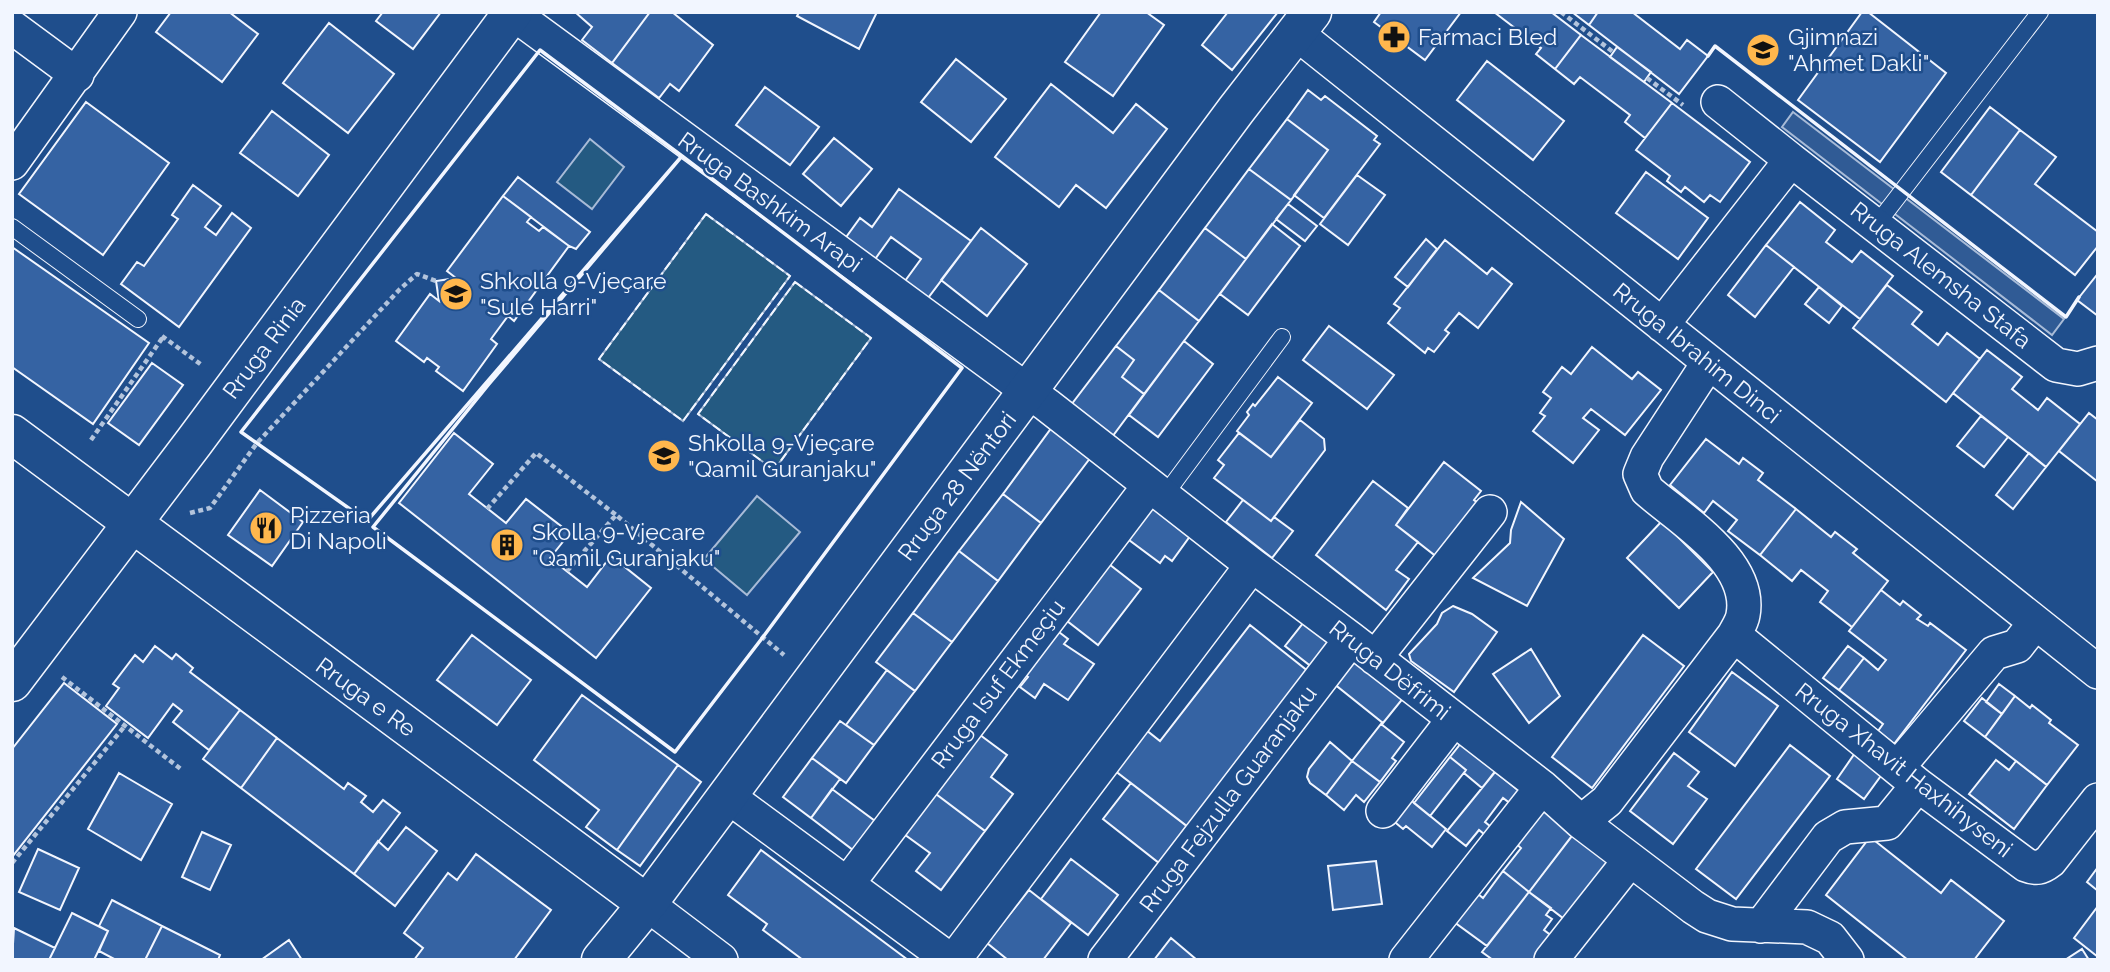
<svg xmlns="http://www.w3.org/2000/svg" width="2110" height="972" font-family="Raleway,sans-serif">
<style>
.green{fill:#245a82;stroke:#a8bbd7;stroke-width:2}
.parking{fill:#305b95;stroke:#a8bbd7;stroke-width:2}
.building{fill:#3563a3;stroke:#f2f6ff;stroke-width:2}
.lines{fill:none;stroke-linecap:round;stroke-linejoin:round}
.lane-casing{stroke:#f2f6ff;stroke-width:18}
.street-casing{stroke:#f2f6ff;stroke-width:36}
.secondary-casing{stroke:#f2f6ff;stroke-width:41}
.path{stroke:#b3c4dc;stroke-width:4.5;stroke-dasharray:5 3.5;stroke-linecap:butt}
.lane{stroke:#1f4e8c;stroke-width:16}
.street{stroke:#1f4e8c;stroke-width:33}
.secondary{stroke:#1f4e8c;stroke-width:38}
.fence{stroke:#f2f6ff;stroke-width:2;stroke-dasharray:9 3.5;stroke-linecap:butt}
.wall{stroke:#f2f6ff;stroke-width:3.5}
.labels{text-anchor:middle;stroke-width:5;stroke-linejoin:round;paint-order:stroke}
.poi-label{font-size:23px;fill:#f2f6ff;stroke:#1f4e8c;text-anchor:start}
.street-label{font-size:23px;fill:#f2f6ff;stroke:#1f4e8c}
</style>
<rect width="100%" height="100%" fill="#1f4e8c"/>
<path class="green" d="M590,139L624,167L592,209L557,182Z
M706,214L790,276L683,421L599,359Z
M795,282L871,338L774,470L698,414Z
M757,496L800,532L747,595L704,559Z"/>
<path class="parking" d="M1793,112L2064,319L2052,335L1782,127Z"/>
<path class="building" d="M171,12H229L258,34L222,82L156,32Z
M383,12H441L413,49L376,21Z
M575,12H650L612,63L582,40L592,27Z
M650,12H672L713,45L679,91L670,84L659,98L612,63Z
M799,12H877L859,49L797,16Z
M1101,12H1146L1164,25L1113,96L1065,62Z
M1228,12H1278L1232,70L1202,45Z
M1381,12H1461L1425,60L1374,22Z
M1494,12H1551L1581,35L1555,69L1536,54L1541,48Z
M1572,12H1598L1589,25Z
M1598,12H1632L1680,49L1687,40L1708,56L1679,94L1589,25Z
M1862,12H1868L1946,73L1880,162L1798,100Z
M329,23L394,74L348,133L283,83Z
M1581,35L1672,103L1645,138L1625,122L1630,115L1580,77L1574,84L1555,69Z
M1617,47L1651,72L1644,82L1610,57Z
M956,59L1006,99L971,142L921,102Z
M1487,61L1564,121L1533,160L1457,100Z
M1051,84L1113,133L1136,104L1167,129L1106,208L1076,185L1059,207L995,157Z
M765,87L819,127L790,165L736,125Z
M1308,90L1321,100L1325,96L1377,136L1374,140L1380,144L1324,218L1294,195L1328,150L1287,119Z
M86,102L169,163L103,255L19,194Z
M1672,103L1750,162L1720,202L1710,195L1704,202L1685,187L1681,192L1667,181L1670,176L1636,150Z
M1990,107L2020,130L1971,195L1941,172Z
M272,111L329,155L298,196L240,153Z
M1287,119L1328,150L1291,200L1249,169Z
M2020,130L2056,157L2035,184L2098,232V246L2075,275L1971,195Z
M834,138L872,169L841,206L803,174Z
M1249,169L1291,200L1246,259L1205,228Z
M1646,172L1708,218L1678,259L1616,213Z
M1357,175L1385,195L1348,245L1320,224Z
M518,177L590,232L576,249L569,246L503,196Z
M193,185L221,206L205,227L216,235L232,213L251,228L179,327L121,284L137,262L144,266L178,219L172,215Z
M899,189L971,241L928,298L905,281L921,259L891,237L873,262L844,240L860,218L872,227Z
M503,196L531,217L527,222L539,231L543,227L569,246L514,321L508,316L491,339L497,344L463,391L436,371L439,367L427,358L424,362L396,341L430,294L439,301L436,281L456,278L447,271Z
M1800,202L1835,230L1826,242L1852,262L1861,251L1893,276L1860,319L1766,245Z
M1288,204L1317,226L1305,241L1276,219Z
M1272,224L1300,246L1248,315L1220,294Z
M981,228L1027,264L987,316L941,280Z
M1205,228L1246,259L1199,321L1159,290Z
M1426,239L1437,249L1408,287L1395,277Z
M1445,240L1487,274L1492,268L1512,284L1478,328L1459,313L1445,330L1449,333L1434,352L1428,348L1425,353L1388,323L1400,308L1394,304Z
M1766,245L1794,267L1755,317L1728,295Z
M12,247L149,343L93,424L12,367Z
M2096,276L2098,278V316L2077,300Z
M1887,285L1922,312L1912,324L1938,345L1947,333L1980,359L1946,402L1853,328Z
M1819,287L1842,306L1829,323L1805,304Z
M1159,290L1199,321L1144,394L1122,377L1134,360L1116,346Z
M1329,326L1394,375L1367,409L1303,360Z
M1184,341L1213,364L1158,437L1129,415Z
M1116,346L1134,360L1122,377L1144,394L1112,437L1071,405Z
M1592,347L1632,379L1638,372L1661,390L1625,435L1591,409L1583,418L1599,430L1573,463L1533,431L1545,416L1540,413L1551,398L1543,392L1562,367L1571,374Z
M1987,350L2022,377L2012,389L2038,410L2047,398L2080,424L2046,467L1953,393Z
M152,363L183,385L139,445L108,423Z
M1278,377L1312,403L1271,457L1237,431L1249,415L1247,412L1253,404L1255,406Z
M2089,413L2098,420V482L2059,451Z
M1981,416L2008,437L1984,467L1957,446Z
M1300,420L1324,439L1325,450L1271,521L1214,478L1224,465L1218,460L1239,433L1271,457Z
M1055,423L1094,453L1041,523L1003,494Z
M454,433L493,464L469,494L506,523L526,499L570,533L550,558L587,587L611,556L651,588L596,658L399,503Z
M1706,439L1739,464L1743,458L1763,473L1758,480L1796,509L1760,555L1728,531L1737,520L1713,501L1704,513L1670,485Z
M2029,453L2046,467L2013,509L1996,495Z
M1444,462L1481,491L1474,500L1484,508L1442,561L1396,525Z
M1373,481L1408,508L1396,525L1418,542L1396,570L1409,579L1386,610L1316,555Z
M260,490L303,522L272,566L228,535Z
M1003,494L1041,523L998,581L959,551Z
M1243,500L1271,521L1274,517L1293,531L1272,558L1226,522Z
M1151,501L1193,532L1172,561L1165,556L1160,563L1125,537Z
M1521,502L1564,539L1527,606L1473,578L1510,543L1511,530Z
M1796,509L1831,537L1835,532L1857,549L1853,553L1888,581L1852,627L1820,602L1828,591L1801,570L1792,581L1760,555Z
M1662,521L1713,572L1679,608L1627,558Z
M959,551L998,581L952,642L913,613Z
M1105,561L1141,589L1098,645L1062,617Z
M1881,590L1900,605L1903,601L1921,615L1917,619L1928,626L1930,623L1966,650L1894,744L1878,731L1883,724L1839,690L1864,658L1878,670L1886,660L1849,631Z
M1453,606L1472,614L1497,632L1454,692L1411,661L1409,654L1437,624L1442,613Z
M913,613L952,642L915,691L876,662Z
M1304,622L1336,648L1317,671L1285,646Z
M1250,625L1309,672L1188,827L1114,770L1146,730L1160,741Z
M1055,629L1068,639L1064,644L1094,664L1068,700L1044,684L1035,698L1020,687L1028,677L1024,674Z
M472,635L531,680L497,725L437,680Z
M1643,635L1684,666L1592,788L1552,757Z
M155,646L172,659L176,654L193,668L190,672L240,710L209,750L173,722L182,711L173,704L148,738L106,706L119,688L113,684L135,655L143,662Z
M1848,646L1864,658L1839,690L1823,678Z
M1354,647L1409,691L1383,723L1328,679Z
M1531,649L1560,696L1529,723L1493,674Z
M887,670L915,691L874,745L846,725Z
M1732,672L1778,706L1735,766L1689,732Z
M64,683L117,724L12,857V749Z
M1999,684L2015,696L2002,714L1986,702Z
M582,695L678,765L617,850L586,827L599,810L534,760Z
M2015,696L2030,708L2032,705L2051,720L2049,723L2078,745L2047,785L1985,737Z
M1982,698L2002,714L1985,737L1964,721Z
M240,710L277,738L241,788L203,759Z
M840,721L874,745L846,783L812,758Z
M1381,724L1404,742L1392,758L1396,761L1380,782L1352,761Z
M972,729L1007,755L991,777L1013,794L985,831L928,788Z
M277,738L344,789L348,783L366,796L361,802L373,812L383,800L400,813L354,874L241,788Z
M1330,742L1352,761L1326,795L1310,783L1307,777L1309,769Z
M1462,742L1496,770L1482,788L1464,773L1466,770L1450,757Z
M1790,745L1830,776L1736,899L1696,869Z
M1674,753L1699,772L1688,786L1707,799L1673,844L1630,811Z
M1855,753L1883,773L1864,799L1837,779Z
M1450,757L1466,770L1430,816L1414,803Z
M812,758L840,779L811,818L783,797Z
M1996,760L2009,770L2016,761L2047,785L2014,829L1969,794Z
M1352,761L1380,782L1364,802L1356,795L1344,810L1326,795Z
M678,765L701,782L640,866L617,850Z
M1495,772L1524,795L1515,807L1503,798L1485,822L1496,831L1490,839L1479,830L1466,846L1447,831Z
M119,773L172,804L141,860L88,829Z
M1131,783L1188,827L1159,863L1103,819Z
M928,788L985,831L941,890L916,871L930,853L897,829Z
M832,789L875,821L853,850L811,818Z
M1407,797L1446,829L1432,847L1406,826L1403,829L1390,818Z
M1537,805L1574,833L1529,892L1503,871L1521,848L1511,839Z
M406,827L437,851L395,906L354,874L378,841L388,850Z
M1579,827L1622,860L1572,925L1529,892Z
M202,832L231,845L210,890L182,877Z
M1870,837L1941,893L1951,880L2004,921L1974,960H1908L1826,895Z
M38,849L79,868L60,910L19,892Z
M761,850L908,960H803L763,930L767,924L728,895Z
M476,854L551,910L514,960H414L423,948L404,933L448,873L457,880Z
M1071,859L1118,895L1088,935L1041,899Z
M1376,861L1382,904L1333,910L1328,866Z
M2098,867V891L2087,882Z
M1503,871L1529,892L1487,946L1450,919L1473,890L1483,898Z
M1029,890L1071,923L1043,960H1008L987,943Z
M1529,892L1551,908L1546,915L1552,919L1544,930L1561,943L1549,960H1493L1482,952Z
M112,900L162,926L145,960H116L99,951L108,931L99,926Z
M2098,906V957L2074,938Z
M72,913L108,931L94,960H49Z
M162,926L220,955L218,960H145Z
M14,928L55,948L49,960H12Z
M1171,938L1197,960H1154Z
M289,940L302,960H261Z
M2082,949L2089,960H2065Z"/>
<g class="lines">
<defs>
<path id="lane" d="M1876,225L2040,12
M12,227L138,319
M1164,496L1282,337"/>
<path id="street" d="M511,12L1047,405L1252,565L1351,639L1542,787L1581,822L1693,907L1707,916L1732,924L1807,927L1830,938L1847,960
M12,27L77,75
M1296,33L2098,672
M1718,102L1791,160
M12,163L120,12
M1662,325L1791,160L2056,365L2078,369L2098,363
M1734,635L1918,785L2026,865C2036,869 2041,868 2050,861L2098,800
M1375,658L1490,512
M1898,767L1994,653L2017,646L2035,623
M726,795L950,960
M1383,811L1454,719
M1581,822L1607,801L1734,635C1737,629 1742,622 1743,615C1753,562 1681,520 1647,490L1640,474L1647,457L1709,362
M848,883L1149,486
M647,904L721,960
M1761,926L1828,837L1845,827L1887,823L1918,785
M954,960L1252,565
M1105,960L1351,639
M1406,960L1542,787
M1551,960L1630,860"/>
<path id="secondary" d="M12,434L647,904
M12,682L194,442L513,12
M601,960L647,904L1236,110L1312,12"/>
</defs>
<use href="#lane" class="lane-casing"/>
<use href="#street" class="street-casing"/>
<use href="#secondary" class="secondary-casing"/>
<path class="path" d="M1561,12L1613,52
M1647,78L1683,105
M162,336L203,366
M91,440L163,337
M487,509L536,453L616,515
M190,513L210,508L257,443L400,289L417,274L436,281
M567,571L616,515L784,655
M62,677L182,770
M12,863L124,727"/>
<use href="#lane" class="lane"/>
<use href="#street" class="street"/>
<use href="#secondary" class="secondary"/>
<path class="fence" d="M706,214L790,276L683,421L599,359Z
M795,282L871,338L774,470L698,414Z"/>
<path class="wall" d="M540,50L682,156L367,521L241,432Z
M1708,56L1715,46L2066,317L2079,297
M682,156L962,368L763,637L675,752L373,527L489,384Z"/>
</g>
<defs>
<symbol id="pharmacy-disc" viewBox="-11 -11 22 22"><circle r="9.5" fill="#ffb74d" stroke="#1f4e8c"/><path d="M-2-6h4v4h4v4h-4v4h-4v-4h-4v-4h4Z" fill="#111"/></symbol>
<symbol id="school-disc" viewBox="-11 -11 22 22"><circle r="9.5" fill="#ffb74d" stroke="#1f4e8c"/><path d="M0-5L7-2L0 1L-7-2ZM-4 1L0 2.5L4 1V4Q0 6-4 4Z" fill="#111"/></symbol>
<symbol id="restaurant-disc" viewBox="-11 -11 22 22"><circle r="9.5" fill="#ffb74d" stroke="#1f4e8c"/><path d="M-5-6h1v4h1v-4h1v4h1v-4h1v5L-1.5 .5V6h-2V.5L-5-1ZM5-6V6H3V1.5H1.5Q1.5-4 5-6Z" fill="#111"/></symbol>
<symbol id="building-disc" viewBox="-11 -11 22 22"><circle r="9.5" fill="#ffb74d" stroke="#1f4e8c"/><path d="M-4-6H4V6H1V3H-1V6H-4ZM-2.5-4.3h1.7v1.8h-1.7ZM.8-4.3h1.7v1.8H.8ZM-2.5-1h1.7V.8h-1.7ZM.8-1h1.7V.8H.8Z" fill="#111"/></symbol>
</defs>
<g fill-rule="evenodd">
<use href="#pharmacy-disc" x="1375" y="18" width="38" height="38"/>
<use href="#school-disc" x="1744" y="31" width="38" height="38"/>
<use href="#school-disc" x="437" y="275" width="38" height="38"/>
<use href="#school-disc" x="645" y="437" width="38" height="38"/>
<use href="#restaurant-disc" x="247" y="509" width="38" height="38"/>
<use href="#building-disc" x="488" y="526" width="38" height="38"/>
</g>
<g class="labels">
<g class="poi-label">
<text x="1418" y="45">Farmaci Bled</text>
<text x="1788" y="45">Gjimnazi<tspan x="1788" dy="26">"Ahmet Dakli"</tspan></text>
<text x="480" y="289">Shkolla 9-Vjeçare<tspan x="480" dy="26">"Sule Harri"</tspan></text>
<text x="688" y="451">Shkolla 9-Vjeçare<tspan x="688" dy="26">"Qamil Guranjaku"</tspan></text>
<text x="290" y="523">Pizzeria<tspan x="290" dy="26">Di Napoli</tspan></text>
<text x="532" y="540">Skolla 9-Vjecare<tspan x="532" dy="26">"Qamil Guranjaku"</tspan></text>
</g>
<g class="street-label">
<text transform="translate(770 202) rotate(36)" y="8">Rruga Bashkim Arapi</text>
<text transform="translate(1941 275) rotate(38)" y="8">Rruga Alemsha Stafa</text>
<text transform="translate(264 348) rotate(-53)" y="8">Rruga Rinia</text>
<text transform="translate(1697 353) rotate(39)" y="8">Rruga Ibrahim Dinci</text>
<text transform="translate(957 486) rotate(-53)" y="8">Rruga 28 Nëntori</text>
<text transform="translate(1390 670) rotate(38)" y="8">Rruga Dëfrimi</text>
<text transform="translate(998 684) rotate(-53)" y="8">Rruga Isuf Ekmeçiu</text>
<text transform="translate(366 697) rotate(36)" y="8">Rruga e Re</text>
<text transform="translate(1904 770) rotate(38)" y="8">Rruga Xhavit Haxhihyseni</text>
<text transform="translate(1228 799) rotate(-53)" y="8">Rruga Fejzulla Guaranjaku</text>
</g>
</g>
<rect width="2110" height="972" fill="none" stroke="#f2f6ff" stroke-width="28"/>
</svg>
